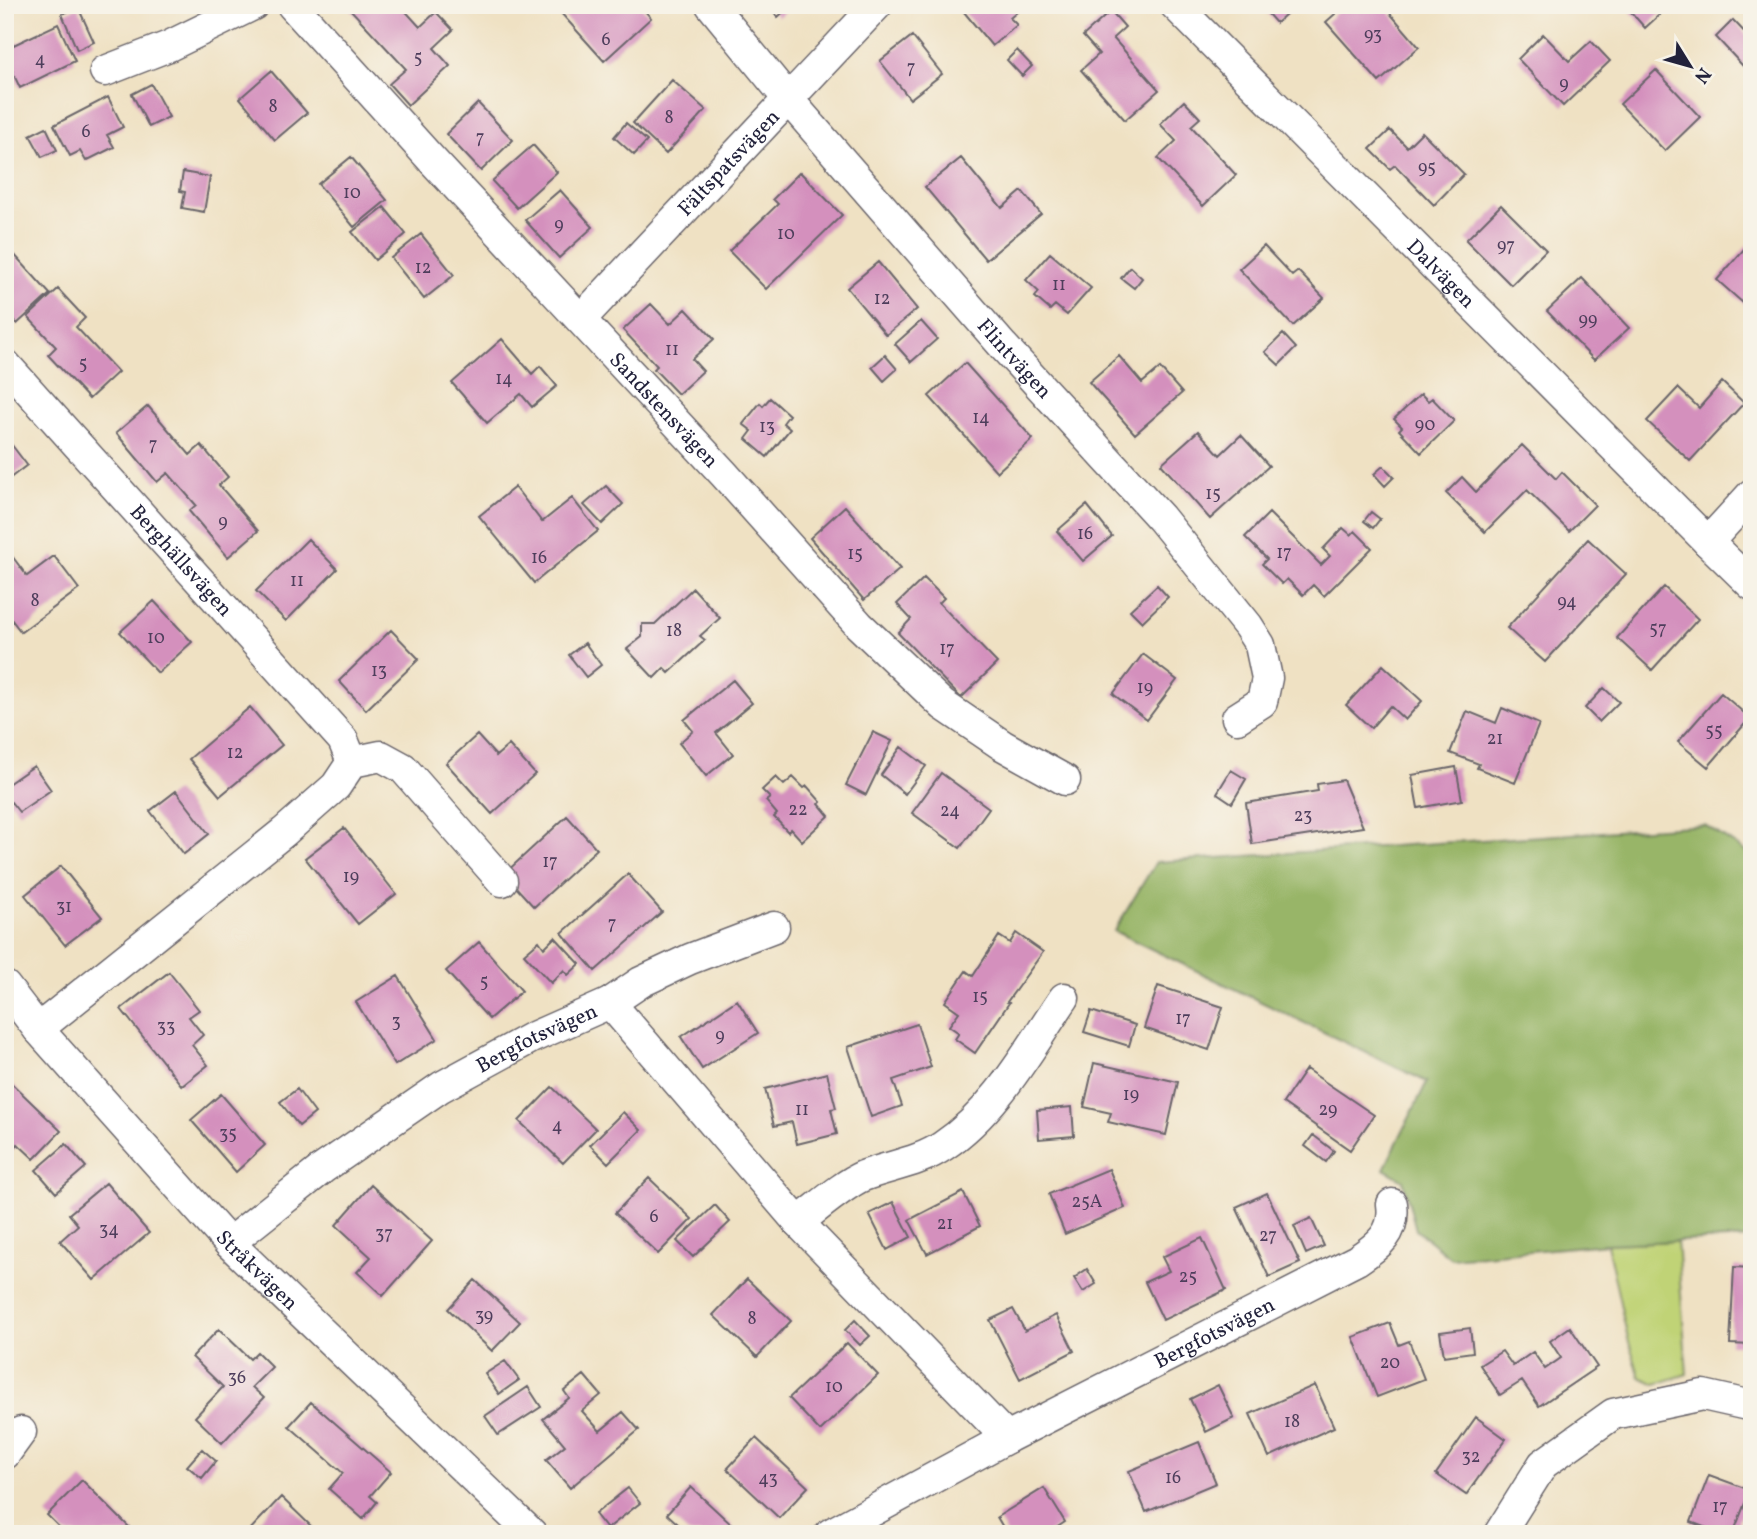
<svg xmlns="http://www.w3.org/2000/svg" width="1757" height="1539" font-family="Vollkorn,serif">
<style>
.green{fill:#c0d376;stroke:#717a58;stroke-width:2}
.forest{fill:#98b567;stroke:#5d6c51;stroke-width:2}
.building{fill:#d490bd}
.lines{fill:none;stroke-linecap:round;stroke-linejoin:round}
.street-casing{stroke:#6a656b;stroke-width:33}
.street{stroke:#fff;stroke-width:30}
.labels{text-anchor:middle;stroke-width:5;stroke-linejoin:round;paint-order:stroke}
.number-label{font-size:18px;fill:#4e3e5c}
.street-label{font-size:21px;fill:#22223b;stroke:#f7f3e8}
</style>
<rect width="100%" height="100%" fill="#f7f3e8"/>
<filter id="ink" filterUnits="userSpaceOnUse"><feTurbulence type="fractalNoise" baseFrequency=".0143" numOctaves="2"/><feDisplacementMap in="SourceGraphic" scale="14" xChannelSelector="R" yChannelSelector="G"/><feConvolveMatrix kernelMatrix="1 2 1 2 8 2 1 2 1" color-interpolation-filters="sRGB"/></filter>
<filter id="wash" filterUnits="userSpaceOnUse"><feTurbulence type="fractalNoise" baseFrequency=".00686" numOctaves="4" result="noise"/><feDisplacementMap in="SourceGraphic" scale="28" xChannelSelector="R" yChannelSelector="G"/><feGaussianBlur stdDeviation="1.57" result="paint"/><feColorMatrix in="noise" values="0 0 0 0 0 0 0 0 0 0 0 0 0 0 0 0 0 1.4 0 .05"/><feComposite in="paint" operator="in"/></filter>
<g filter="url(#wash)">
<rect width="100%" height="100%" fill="#efe1c3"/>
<path class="green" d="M1677,1241L1687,1374L1656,1384L1640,1377L1628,1339L1607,1244Z"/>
<path class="forest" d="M1705,825L1752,856V1238L1607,1244L1451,1258L1416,1230L1403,1180L1384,1169L1427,1082L1114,931L1156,862Z"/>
<g id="blocks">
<path class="building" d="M354,5H400L420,27L436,12L453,30L434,48L450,66L408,105L389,84L406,69L350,9Z
M567,5H640L651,18L604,61L560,12Z
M768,5H791L778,17Z
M972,5H1025L1010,18L1017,25L992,46L964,12Z
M1260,5H1296L1276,23Z
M1345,5H1383L1419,47L1379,82L1326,22Z
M1638,5H1670L1645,28L1631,12Z
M78,7L94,42L77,50L62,14Z
M1111,11L1125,27L1113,38L1159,90L1125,120L1081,70L1099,54L1083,36Z
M1733,20L1752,40V58L1743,66L1716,37Z
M58,24L75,61L20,88L5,56V49Z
M1543,34L1569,61L1591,41L1610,61L1563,106L1518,59Z
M912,36L942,74L910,99L880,61Z
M1017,50L1032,66L1022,76L1007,60Z
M1656,70L1700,117L1665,151L1620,104Z
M271,71L307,113L275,140L240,98Z
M672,80L706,110L666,154L633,123Z
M151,84L169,117L149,127L132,94Z
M108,97L123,127L107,135L114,147L86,161L80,151L70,156L54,125Z
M1184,101L1200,118L1191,126L1236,175L1203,206L1158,158L1176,141L1160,124Z
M478,103L513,140L481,171L446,134Z
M626,123L647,141L634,155L614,137Z
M46,127L57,150L42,157L30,135Z
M1390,130L1407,147L1422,132L1464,174L1434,205L1395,165L1390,169L1370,149Z
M533,145L557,172L517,208L492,181Z
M351,157L387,200L354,227L318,184Z
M961,158L1002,208L1022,191L1041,214L986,260L925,187Z
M183,172L210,177L204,212L182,208L185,192L180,191Z
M800,172L842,215L766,289L729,251L778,204L773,199Z
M560,190L593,227L559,258L525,220Z
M1501,205L1546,250L1511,285L1466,240Z
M384,207L406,234L375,260L352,232Z
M421,234L454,275L424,299L391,258Z
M1752,240V311L1717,280Z
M1264,246L1292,276L1298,271L1324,298L1293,326L1239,269Z
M12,252L50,294L17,324L5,310V258Z
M1050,253L1091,288L1067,315L1055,305L1050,310L1035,297L1039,292L1026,280Z
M878,262L917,309L886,335L847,288Z
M1130,267L1142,278L1134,288L1121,278Z
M1582,278L1629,328L1594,360L1547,311Z
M58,289L85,318L76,327L118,372L89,399L48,355L56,347L28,317Z
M651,304L670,324L686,309L714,339L692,359L703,371L678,394L654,369L657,366L623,330Z
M921,321L937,339L911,362L895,344Z
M1283,334L1296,348L1279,365L1265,352Z
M502,339L532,374L540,366L557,386L532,407L521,394L487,423L452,383Z
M885,355L897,369L884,381L872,367Z
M1119,356L1142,383L1160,368L1182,393L1135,434L1089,382Z
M965,363L1033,439L997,472L929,396Z
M1722,382L1744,403L1690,461L1647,421L1678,388L1699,408Z
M1421,394L1428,401L1432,398L1454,421L1421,453L1399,430L1402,427L1394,419Z
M770,398L789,415L783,423L790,429L767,457L746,439L752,431L743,424L760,403L763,406Z
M148,406L190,455L201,445L228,477L219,485L258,531L228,557L189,511L196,505L168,473L157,482L116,433Z
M1198,431L1220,455L1241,435L1269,466L1210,519L1161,464Z
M8,440L27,465L5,482V442Z
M1522,445L1556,479L1562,472L1595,505L1569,531L1527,490L1485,532L1446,493L1462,477L1476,492Z
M1383,466L1394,477L1385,486L1374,474Z
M606,486L623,504L602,524L584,505Z
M515,487L542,522L572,498L598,531L534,583L479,516Z
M1087,505L1112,536L1083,561L1057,531Z
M845,506L900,569L864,600L810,538Z
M1371,512L1380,519L1373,528L1364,521Z
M1269,513L1321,565L1330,556L1323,549L1343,528L1351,535L1355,531L1372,548L1324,596L1313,585L1303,595L1287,579L1282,584L1262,564L1267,559L1245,537Z
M308,539L337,569L286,621L256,591Z
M1588,539L1626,574L1545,662L1507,628Z
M12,556L27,576L54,556L79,589L21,632L5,611V560Z
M924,578L944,598L939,603L997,663L961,698L898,633L911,619L897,604Z
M1157,585L1168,597L1142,622L1130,610Z
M1664,587L1698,619L1652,670L1617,638Z
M693,588L720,618L700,636L705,640L669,673L664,668L654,678L627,649L642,637V624H655Z
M154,601L192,642L158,673L120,632Z
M391,630L419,659L366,710L339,681Z
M585,643L601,665L586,677L569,655Z
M1143,654L1177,680L1147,720L1113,694Z
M1383,665L1422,701L1405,720L1390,706L1371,728L1346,705Z
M733,680L752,703L716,733L733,754L706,776L679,743L693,731L684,720Z
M1604,688L1619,702L1599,722L1585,708Z
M1721,693L1750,718L1708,767L1678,742Z
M250,707L282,745L220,796L189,759Z
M1502,708L1539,724L1515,783L1477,768L1479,764L1450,753L1467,711L1496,723Z
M873,732L892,741L866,795L846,785Z
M477,735L496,756L509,745L535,774L492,814L446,763Z
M901,747L926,766L905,794L881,775Z
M34,766L51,790L19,812L11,802L5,806V786Z
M1456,767L1462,800L1418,808L1412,775Z
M1231,770L1246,779L1232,803L1217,793Z
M941,773L989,808L960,848L912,813Z
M776,777L784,785L793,777L804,788L807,786L821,802L819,804L829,816L802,841L791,829L788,832L774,817L777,814L766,801L770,798L762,790Z
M1343,780L1363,827L1252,844L1246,803L1318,791L1317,784Z
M176,791L209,834L184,854L150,811Z
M567,816L597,849L534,907L504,874Z
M344,828L396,894L358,924L305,858Z
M61,866L102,917L65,945L25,895Z
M628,874L662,912L595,971L562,933Z
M1016,933L1043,952L1007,1002L1009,1003L975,1053L955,1039L959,1033L949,1026L959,1012L945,1002L966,971L973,976L999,936L1010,943Z
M555,937L580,964L568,975L564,970L551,983L524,954L539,941L544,948Z
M479,942L522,991L489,1019L446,971Z
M169,972L199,1010L189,1017L203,1035L192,1045L208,1065L182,1086L121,1009Z
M398,976L437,1039L395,1065L356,1002Z
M1158,986L1223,1007L1209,1050L1144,1028Z
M737,1000L758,1033L702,1069L681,1037Z
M1091,1011L1135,1025L1129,1046L1084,1032Z
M917,1024L931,1067L893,1080L902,1106L871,1117L848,1047Z
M1094,1063L1178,1082L1166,1135L1108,1122L1111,1113L1084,1107Z
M1306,1069L1374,1115L1350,1150L1283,1103Z
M827,1073L836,1108L831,1109L837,1134L797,1144L792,1122L774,1126L765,1089Z
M5,1077L61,1131L34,1159L18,1144L5,1158Z
M552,1087L596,1129L563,1163L519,1121Z
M297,1089L315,1113L299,1126L280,1102Z
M221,1094L265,1145L236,1172L191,1120Z
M1072,1107L1074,1136L1039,1139L1037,1110Z
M623,1112L641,1130L608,1163L590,1145Z
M1313,1135L1334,1151L1326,1162L1305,1146Z
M66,1144L86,1167L56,1193L36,1170Z
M1109,1169L1125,1208L1065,1234L1049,1194Z
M649,1178L692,1219L658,1254L615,1213Z
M106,1183L149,1233L94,1280L60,1241L78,1225L69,1214Z
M371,1185L432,1241L383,1296L357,1272L371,1257L336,1225Z
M963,1192L980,1226L927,1254L909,1220Z
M1267,1193L1300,1263L1269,1277L1236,1207Z
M893,1202L911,1237L887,1250L869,1214Z
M715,1205L730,1222L693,1257L677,1241Z
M1311,1218L1324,1246L1306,1254L1294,1226Z
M1202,1238L1226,1290L1163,1320L1145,1282L1169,1271L1162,1257Z
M1734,1267L1752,1268V1345L1730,1344Z
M1087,1269L1096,1284L1083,1292L1074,1278Z
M747,1279L791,1321L757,1357L713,1315Z
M475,1280L520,1322L492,1351L448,1309Z
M1013,1309L1025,1331L1056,1315L1074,1351L1020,1379L990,1320Z
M855,1320L870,1336L860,1345L845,1330Z
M1390,1323L1399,1345L1409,1341L1424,1379L1377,1397L1353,1337Z
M1570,1327L1597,1367L1539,1406L1522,1381L1500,1395L1480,1365L1502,1351L1513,1366L1533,1352L1545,1369L1561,1358L1550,1341Z
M1470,1328L1473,1352L1444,1356L1440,1332Z
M219,1329L250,1359L257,1352L272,1367L252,1387L264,1398L222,1443L195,1417L223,1387L192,1357Z
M847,1343L878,1375L820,1431L789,1398Z
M505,1361L519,1380L499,1394L485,1374Z
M584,1375L601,1395L582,1411L600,1431L623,1412L639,1430L570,1488L546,1460L565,1445L543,1419L569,1398L564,1391Z
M1218,1385L1234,1418L1206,1432L1190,1399Z
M1315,1385L1334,1427L1269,1457L1250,1414Z
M528,1387L541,1407L498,1435L485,1416Z
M311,1402L391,1472L370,1496L377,1502L363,1519L329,1489L343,1473L289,1426Z
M1476,1417L1506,1439L1466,1495L1436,1474Z
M756,1438L808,1487L779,1518L727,1469Z
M1199,1442L1216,1483L1146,1512L1129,1471Z
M202,1449L216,1461L202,1478L187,1466Z
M1709,1475L1750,1490L1733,1534H1722L1691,1522Z
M82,1480L136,1534H66L47,1515Z
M691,1487L733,1526L726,1534H689L667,1514Z
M628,1488L640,1503L607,1529L595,1514Z
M1044,1488L1065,1522L1047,1534H1007L997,1517Z
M281,1497L312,1527L305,1534H246Z
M1408,1527L1425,1533V1534H1406Z"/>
</g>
</g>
<g filter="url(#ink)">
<use href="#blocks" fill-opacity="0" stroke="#6a656b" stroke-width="2"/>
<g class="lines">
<defs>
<g id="street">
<path id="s1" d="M292,5L432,160L724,474L859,625L943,705L1002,745L1065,780"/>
<path id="s2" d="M711,5L788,99L1003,346L1161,518L1248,626L1260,645L1267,678L1262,702L1237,718"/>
<path id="s3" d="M1175,5L1708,542"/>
<path d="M105,71L169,46L253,5"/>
<path id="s4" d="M581,319L877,5"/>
<path id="s5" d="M5,364L343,740L352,762L381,756L403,768L502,881"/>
<path d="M1752,494L1708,542L1752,585"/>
<path id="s6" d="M5,986L38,1029L229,1243L532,1534"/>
<path d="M610,1003L798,1222L1007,1438"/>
<path d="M38,1029L284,832L336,786L352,762"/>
<path d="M798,1222C816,1209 844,1184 863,1176C889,1166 920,1162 943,1146C996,1111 1029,1049 1064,998"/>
<path id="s7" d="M229,1243L322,1169L441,1087L531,1038L610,1003L641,982L690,959L774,927"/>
<path d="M5,1454L21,1432"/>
<path id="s8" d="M830,1534L1007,1438L1357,1260C1378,1246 1396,1233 1392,1204"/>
<path d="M1499,1534L1543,1464L1613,1414L1703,1395L1752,1406"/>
</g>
</defs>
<use href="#street" class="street-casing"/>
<use href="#street" class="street"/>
</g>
</g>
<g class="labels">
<g class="number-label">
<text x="1373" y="40">93</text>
<text x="606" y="45">6</text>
<text x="418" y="63">5</text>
<text x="40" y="65">4</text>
<text x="911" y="73">7</text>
<text x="1564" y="89">9</text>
<text x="273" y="112">8</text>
<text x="669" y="123">8</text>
<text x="86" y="137">6</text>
<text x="480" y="143">7</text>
<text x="1427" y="173">95</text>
<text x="352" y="198">10</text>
<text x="559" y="230">9</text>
<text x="786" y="239">10</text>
<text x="1506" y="251">97</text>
<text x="423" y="273">12</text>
<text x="1059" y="290">11</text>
<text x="882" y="304">12</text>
<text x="1588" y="325">99</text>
<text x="672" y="355">11</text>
<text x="83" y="369">5</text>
<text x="504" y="384">14</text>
<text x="981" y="423">14</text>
<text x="1425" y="430">90</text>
<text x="767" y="432">13</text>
<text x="153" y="450">7</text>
<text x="1213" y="499">15</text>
<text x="223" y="527">9</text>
<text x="1085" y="539">16</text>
<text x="1284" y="558">17</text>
<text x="855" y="559">15</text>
<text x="539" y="563">16</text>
<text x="297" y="586">11</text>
<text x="35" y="606">8</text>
<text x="1567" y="607">94</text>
<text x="1658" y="634">57</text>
<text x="674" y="636">18</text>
<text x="156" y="643">10</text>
<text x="947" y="654">17</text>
<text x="379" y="676">13</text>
<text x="1145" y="693">19</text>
<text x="1714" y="736">55</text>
<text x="1495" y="744">21</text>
<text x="235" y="758">12</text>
<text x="798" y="815">22</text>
<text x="950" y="816">24</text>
<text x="1303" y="821">23</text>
<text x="550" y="867">17</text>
<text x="351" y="882">19</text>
<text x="64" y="912">31</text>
<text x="612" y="929">7</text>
<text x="484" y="987">5</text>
<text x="980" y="1002">15</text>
<text x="1183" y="1024">17</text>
<text x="396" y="1027">3</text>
<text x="166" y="1032">33</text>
<text x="720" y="1041">9</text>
<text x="1131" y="1100">19</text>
<text x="802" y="1115">11</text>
<text x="1328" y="1115">29</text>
<text x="557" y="1131">4</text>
<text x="228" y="1139">35</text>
<text x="1087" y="1207">25A</text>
<text x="654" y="1222">6</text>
<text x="945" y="1229">21</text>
<text x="109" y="1235">34</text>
<text x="384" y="1239">37</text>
<text x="1268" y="1241">27</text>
<text x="1188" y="1282">25</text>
<text x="484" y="1321">39</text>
<text x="752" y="1324">8</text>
<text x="1390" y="1368">20</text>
<text x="237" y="1383">36</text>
<text x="834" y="1392">10</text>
<text x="1292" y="1427">18</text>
<text x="1471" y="1462">32</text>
<text x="1173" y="1483">16</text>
<text x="768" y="1484">43</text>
<text x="1720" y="1512">17</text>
</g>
<g class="street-label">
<text dy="7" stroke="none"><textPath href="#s4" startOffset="215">Fältspatsvägen</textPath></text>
<text dy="7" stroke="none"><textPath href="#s3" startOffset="378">Dalvägen</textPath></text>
<text dy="7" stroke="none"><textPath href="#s2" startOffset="466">Flintvägen</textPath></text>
<text dy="7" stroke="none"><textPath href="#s1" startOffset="550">Sandstensvägen</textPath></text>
<text dy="7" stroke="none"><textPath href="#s5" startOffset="264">Berghällsvägen</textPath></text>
<text dy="7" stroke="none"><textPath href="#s7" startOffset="371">Bergfotsvägen</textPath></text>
<text dy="7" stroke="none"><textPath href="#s6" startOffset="380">Stråkvägen</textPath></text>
<text dy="7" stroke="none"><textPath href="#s8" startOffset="434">Bergfotsvägen</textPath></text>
</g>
</g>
<rect width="1757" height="1539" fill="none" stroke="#f7f3e8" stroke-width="28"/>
<g transform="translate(1690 66) rotate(127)" stroke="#f7f3e8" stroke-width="5" paint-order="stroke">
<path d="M0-5L12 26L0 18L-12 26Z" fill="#22223b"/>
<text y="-10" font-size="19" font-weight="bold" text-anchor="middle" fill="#22223b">N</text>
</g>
</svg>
